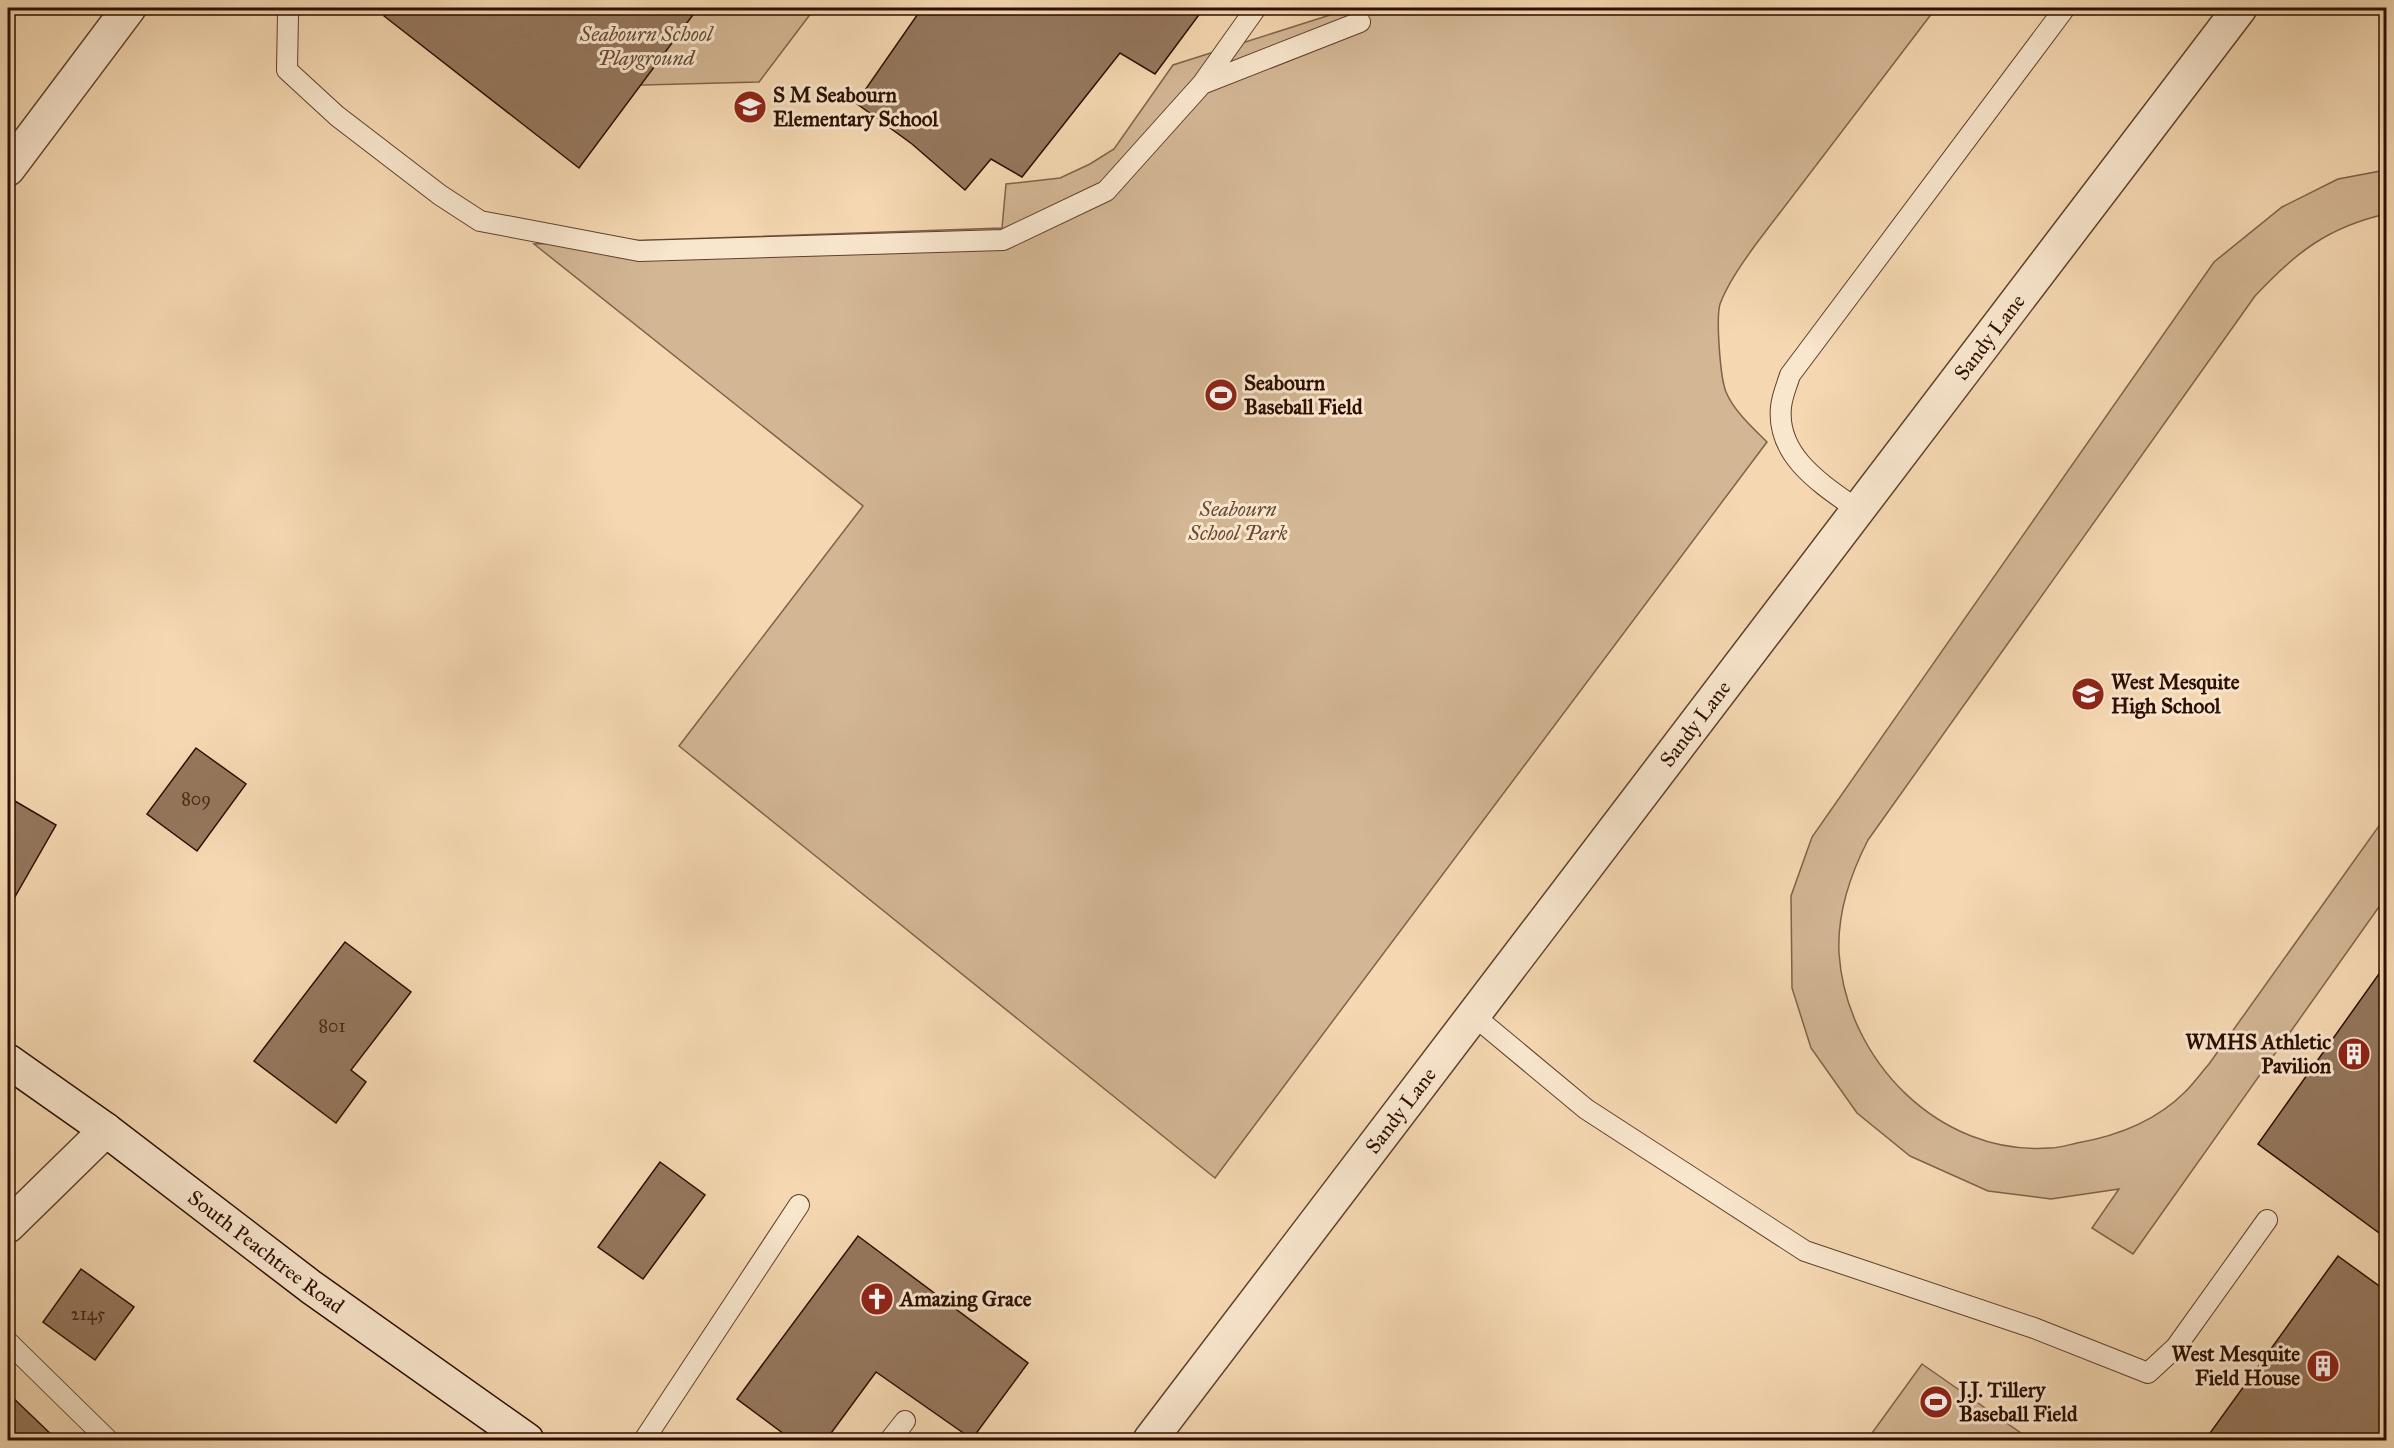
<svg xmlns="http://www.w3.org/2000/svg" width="2394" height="1448" font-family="'IM FELL Great Primer',serif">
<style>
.green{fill:#d3b694;stroke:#80624a;stroke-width:1.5}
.building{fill:#95775d;stroke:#2d0e00;stroke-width:1.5}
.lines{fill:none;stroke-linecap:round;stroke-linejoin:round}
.lane-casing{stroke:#5f402c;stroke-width:22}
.street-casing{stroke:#5f402c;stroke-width:36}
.secondary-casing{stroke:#2d0e00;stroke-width:36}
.lane{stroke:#f8e6cd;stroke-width:20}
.street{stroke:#f8e6cd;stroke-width:33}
.secondary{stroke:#f8e6cd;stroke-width:33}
.labels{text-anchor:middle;stroke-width:6;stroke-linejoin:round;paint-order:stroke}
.number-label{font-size:18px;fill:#472817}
.park-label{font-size:21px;font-style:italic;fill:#674934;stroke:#f8e6cd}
.poi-label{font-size:21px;font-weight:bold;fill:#2d0e00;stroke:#f8e6cd;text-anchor:start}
.street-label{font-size:21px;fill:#2d0e00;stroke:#f8e6cd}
</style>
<rect width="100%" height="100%" fill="#f5d8b2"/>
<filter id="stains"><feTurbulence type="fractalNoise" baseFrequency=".00333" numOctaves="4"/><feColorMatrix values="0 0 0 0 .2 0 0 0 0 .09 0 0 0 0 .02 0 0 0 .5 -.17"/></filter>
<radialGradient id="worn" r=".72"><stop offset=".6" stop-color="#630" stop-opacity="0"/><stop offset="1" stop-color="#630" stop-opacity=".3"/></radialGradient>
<path class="green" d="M626,8H815L759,82L566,87Z
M1352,8H1936L1756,244C1743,262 1728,283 1720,304C1716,318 1720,377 1726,392C1734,411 1752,427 1767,442L1215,1178L679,746L863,506L534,244L1002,228L1006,184L1060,178L1090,164L1114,149L1173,65Z
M2386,170V214C2328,227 2295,253 2255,296L1868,840C1850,875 1837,913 1839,953C1846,1060 1939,1156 2050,1148C2059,1148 2068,1145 2077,1143C2117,1136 2156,1121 2185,1092C2194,1083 2201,1073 2209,1064L2386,816V897L2133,1254L2092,1228L2119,1189L2051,1199L1988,1191L1910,1156L1857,1113L1811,1048L1792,988L1791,896L1812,837L2214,262L2282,207L2338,179Z
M1922,1364L2031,1440H1867Z"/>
<path class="building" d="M391,8H698L579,168L384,16Z
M922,8H1204L1155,74L1120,53L1022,177L991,159L965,190L912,144L856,103Z
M196,748L246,784L197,851L147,814Z
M8,797L56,825L8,909Z
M345,942L411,992L351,1070L366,1082L336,1123L254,1061Z
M2386,964V1238L2258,1144Z
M660,1162L705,1195L643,1279L598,1247Z
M858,1236L1028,1363L972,1439L876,1372L826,1440H792L737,1399Z
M2338,1256L2386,1291V1440H2205Z
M81,1269L134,1307L95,1360L43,1322Z
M8,1393L57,1440H8Z"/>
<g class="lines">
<defs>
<path id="lane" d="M291,8L288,14L287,70L337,116L440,195L480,221L639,251L1003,240L1106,191L1202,84L1256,8
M1202,84L1360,22
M1858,510C1823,485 1776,457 1781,407C1782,396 1787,385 1790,375L2065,8
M1473,1015L1586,1109L1805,1251L2034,1328L2148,1373L2176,1347L2267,1220
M8,1342L108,1440
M644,1440L799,1205
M890,1440L905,1421"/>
<g id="street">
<path d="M8,169L129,8"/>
<path d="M8,1226L106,1130"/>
<path id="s1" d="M1150,1440L2240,8"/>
</g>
<g id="secondary">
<path id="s2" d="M8,1061L106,1130L311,1287L527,1440"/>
</g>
</defs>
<use href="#lane" class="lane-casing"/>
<use href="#street" class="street-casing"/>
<use href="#secondary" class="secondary-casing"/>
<use href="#lane" class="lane"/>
<use href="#street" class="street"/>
<use href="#secondary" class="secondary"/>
</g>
<defs>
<symbol id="school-disc" viewBox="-11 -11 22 22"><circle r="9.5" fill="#8f2418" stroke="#f8e6cd"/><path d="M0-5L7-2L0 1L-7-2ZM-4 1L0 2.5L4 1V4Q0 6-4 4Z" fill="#fff"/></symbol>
<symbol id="stadium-disc" viewBox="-11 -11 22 22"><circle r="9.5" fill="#8f2418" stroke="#f8e6cd"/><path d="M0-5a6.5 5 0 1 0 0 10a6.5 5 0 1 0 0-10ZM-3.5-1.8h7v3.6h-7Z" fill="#fff"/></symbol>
<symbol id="building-disc" viewBox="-11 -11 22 22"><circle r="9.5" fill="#8f2418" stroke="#f8e6cd"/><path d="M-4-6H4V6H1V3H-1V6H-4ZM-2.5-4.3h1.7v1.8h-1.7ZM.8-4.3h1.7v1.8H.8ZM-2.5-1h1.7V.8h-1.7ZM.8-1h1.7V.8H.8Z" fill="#fff"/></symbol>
<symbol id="church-disc" viewBox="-11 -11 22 22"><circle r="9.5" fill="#8f2418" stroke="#f8e6cd"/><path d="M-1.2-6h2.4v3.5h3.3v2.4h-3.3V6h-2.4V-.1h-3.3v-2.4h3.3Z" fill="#fff"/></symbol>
</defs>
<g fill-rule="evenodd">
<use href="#school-disc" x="731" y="88" width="38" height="38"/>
<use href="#stadium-disc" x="1202" y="376" width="38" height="38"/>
<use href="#school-disc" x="2069" y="675" width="38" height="38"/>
<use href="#building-disc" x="2335" y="1035" width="38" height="38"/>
<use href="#church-disc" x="858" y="1280" width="38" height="38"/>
<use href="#building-disc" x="2304" y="1347" width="38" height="38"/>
<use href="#stadium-disc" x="1917" y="1383" width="38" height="38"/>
</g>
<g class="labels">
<g class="number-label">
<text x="196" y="805">809</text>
<text x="332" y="1032">801</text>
<text x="88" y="1320">2145</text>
</g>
<g class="park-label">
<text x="646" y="41">Seabourn School<tspan x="646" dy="24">Playground</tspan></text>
<text x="1238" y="516">Seabourn<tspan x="1238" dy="24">School Park</tspan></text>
</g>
<g class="poi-label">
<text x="773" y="102">S M Seabourn<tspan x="773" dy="24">Elementary School</tspan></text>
<text x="1244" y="390">Seabourn<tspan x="1244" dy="24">Baseball Field</tspan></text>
<text x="2111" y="689">West Mesquite<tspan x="2111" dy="24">High School</tspan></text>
<text x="2331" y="1049" text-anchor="end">WMHS Athletic<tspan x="2331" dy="24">Pavilion</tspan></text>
<text x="900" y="1306">Amazing Grace</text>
<text x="2300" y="1361" text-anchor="end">West Mesquite<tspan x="2300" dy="24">Field House</tspan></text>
<text x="1959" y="1397">J.J. Tillery<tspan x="1959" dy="24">Baseball Field</tspan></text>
</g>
<g class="street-label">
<text dy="7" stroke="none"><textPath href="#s1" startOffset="1386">Sandy Lane</textPath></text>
<text dy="7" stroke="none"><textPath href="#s1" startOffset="900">Sandy Lane</textPath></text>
<text dy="7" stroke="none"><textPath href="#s1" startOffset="414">Sandy Lane</textPath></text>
<text dy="7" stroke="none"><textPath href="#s2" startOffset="321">South Peachtree Road</textPath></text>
</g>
</g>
<rect width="2394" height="1448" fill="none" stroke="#f5d8b2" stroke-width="30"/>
<rect x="9" y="9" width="2376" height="1430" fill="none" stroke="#2d0e00" stroke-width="3"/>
<rect x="15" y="15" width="2364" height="1418" fill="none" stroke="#2d0e00" stroke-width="1.5"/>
<rect width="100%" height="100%" filter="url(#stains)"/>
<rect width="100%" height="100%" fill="url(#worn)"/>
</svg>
